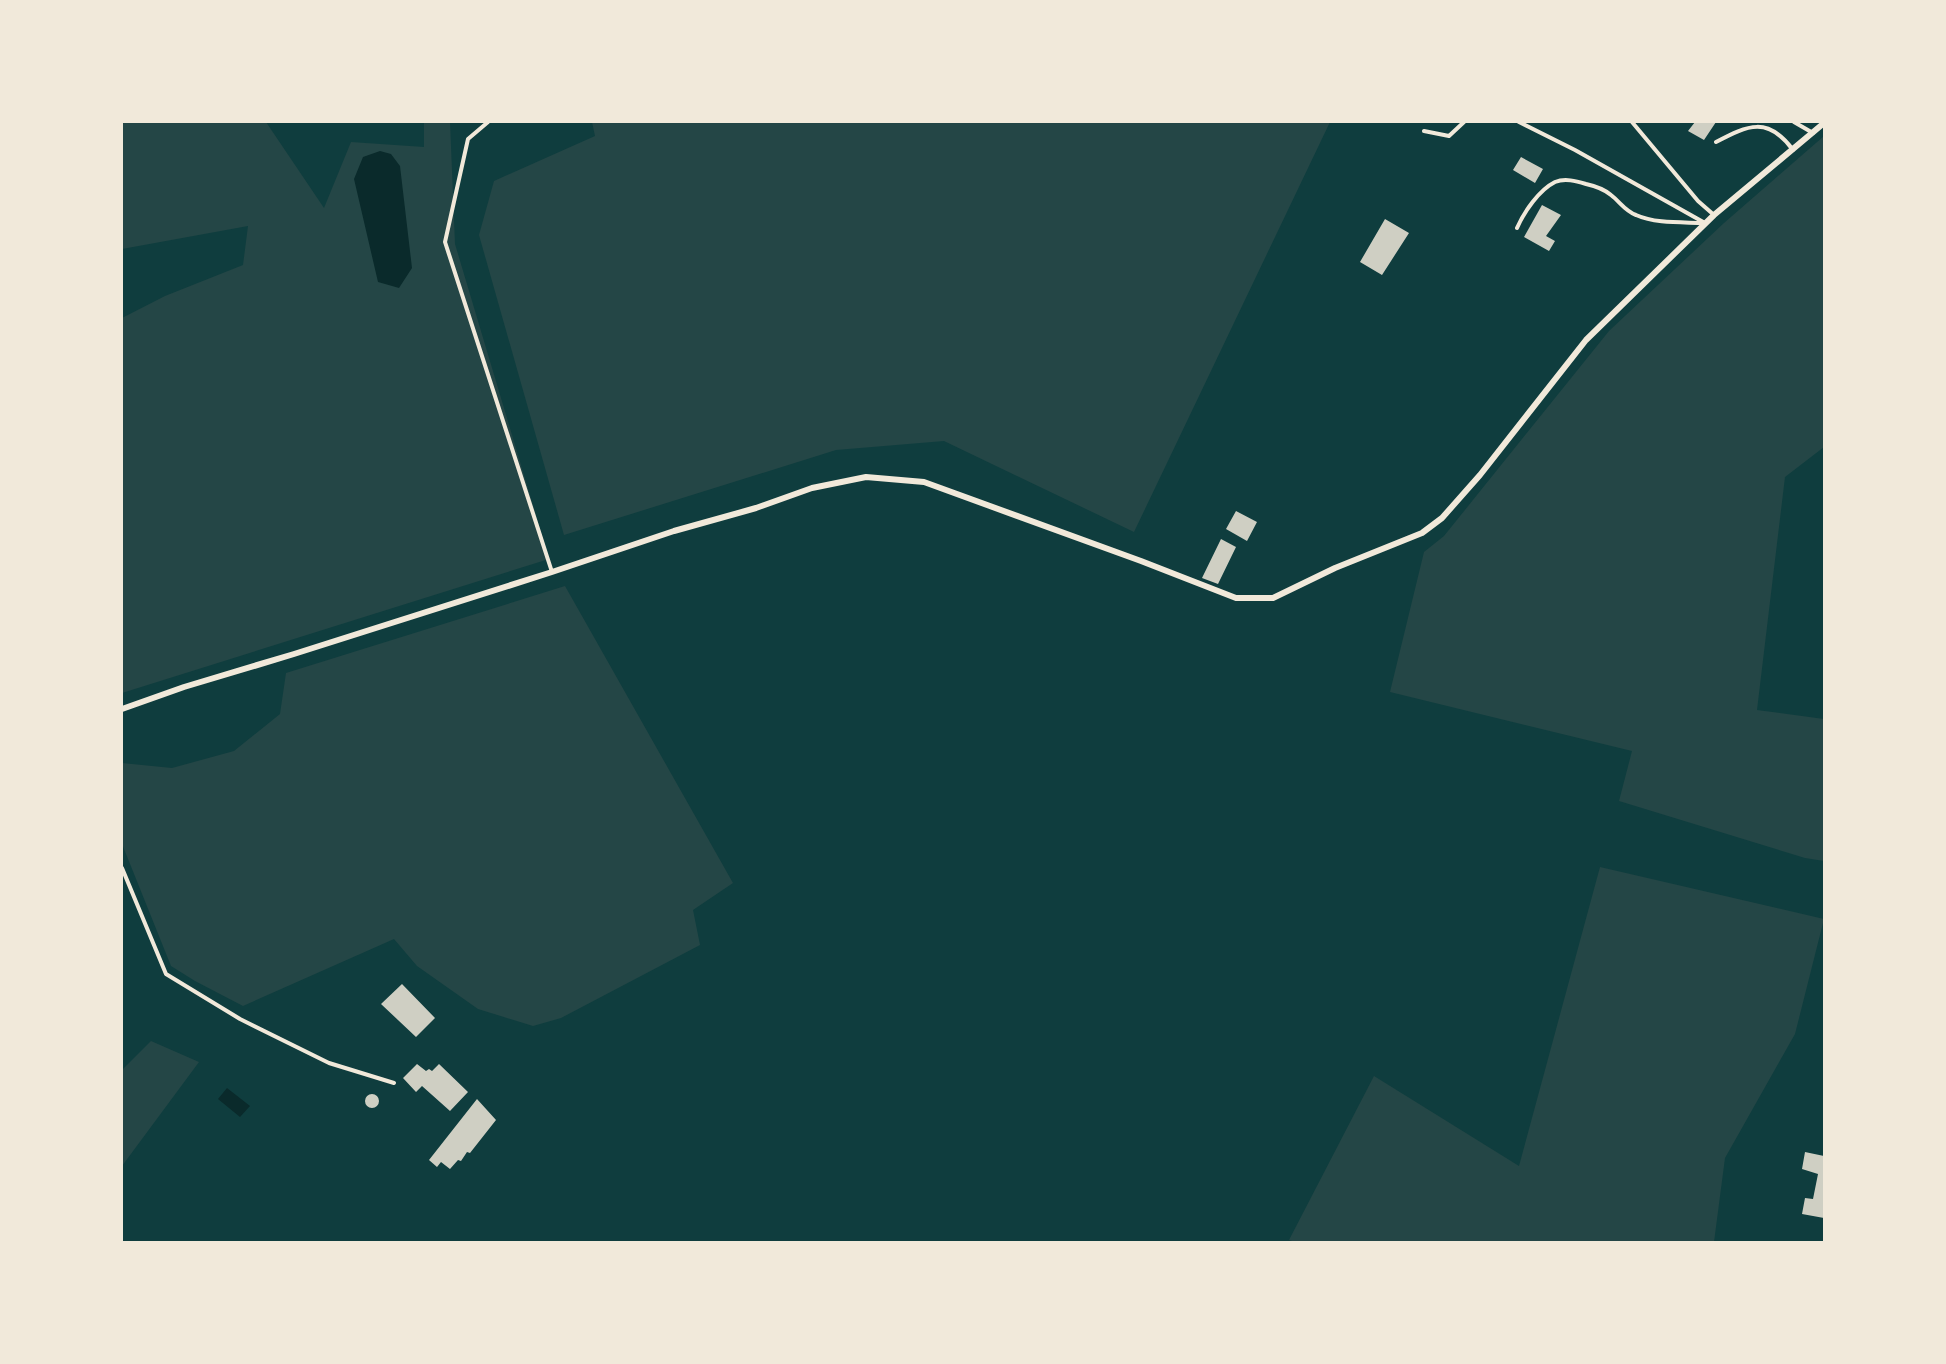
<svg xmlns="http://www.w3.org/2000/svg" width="1946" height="1364" font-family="Spectral,serif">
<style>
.green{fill:#244646}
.water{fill:#0a2a2b}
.building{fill:#cfcfc3}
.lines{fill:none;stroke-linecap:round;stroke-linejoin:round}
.service{stroke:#f1e9da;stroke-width:4}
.minor{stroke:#f1e9da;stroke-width:6}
</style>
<rect width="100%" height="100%" fill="#0f3d3e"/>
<path class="green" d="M122,122H266L324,208L351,142L424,147V122H450L455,244L549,559L122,693V318L165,296L243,265L248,226L122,249Z
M592,122H1330L1134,532L944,441L836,450L564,535L479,235L494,181L595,136Z
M1824,136V447L1785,477L1757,710L1824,719V861L1805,858L1619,801L1632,751L1390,692L1424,552L1444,536L1609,331L1724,223Z
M565,586L733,883L693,910L700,945L561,1018L533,1026L478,1009L417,966L394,939L243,1006L195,981L171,966L122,844V763L172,768L234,751L280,714L286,673Z
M1600,867L1824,919L1795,1034L1725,1158L1714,1242H1295L1289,1240L1374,1076L1519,1166Z
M151,1041L199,1062L122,1166V1070Z"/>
<path class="water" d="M380,151L391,154L400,166L412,268L399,288L378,282L354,179L363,157Z
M227,1088L250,1106L240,1117L218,1099Z"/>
<path class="building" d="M1695,122H1716L1704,140L1688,131Z
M1521,157L1543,169L1535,183L1513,170Z
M1542,205L1561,215L1546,236L1555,241L1549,251L1524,237Z
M1385,219L1409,233L1382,275L1360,262Z
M1236,511L1257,522L1247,541L1226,529Z
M1221,539L1236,547L1218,584L1202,578Z
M402,984L435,1018L416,1037L381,1004Z
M417,1064L426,1071L429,1069L432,1071L439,1064L468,1092L450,1111L422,1086L416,1092L403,1078Z
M365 1101a7 7 0 1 1 14 0a7 7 0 1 1-14 0Z
M477,1099L496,1120L470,1153L467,1152L461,1161L458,1160L450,1169L441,1162L437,1167L429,1160Z
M1805,1152L1824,1156V1218L1802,1214L1805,1198L1813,1199L1818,1174L1802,1169Z"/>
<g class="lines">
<path class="service" d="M488,122L468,139L445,242L552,572
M1519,122L1575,150L1705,223
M1632,122L1698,201L1714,215
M1794,122L1813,133
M1424,131L1449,136L1464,122
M1716,142C1748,125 1768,116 1793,150
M1517,228C1524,212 1539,190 1555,182C1565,178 1576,181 1586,184C1595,186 1604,189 1611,195C1620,202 1625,211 1636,215C1656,224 1682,222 1704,223
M122,868L166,974L240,1019L329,1063L394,1083"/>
<path class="minor" d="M122,709L184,687L294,654L552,572L674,531L756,508L812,488L866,477L924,482L1141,561L1236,598H1273L1335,568L1422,533L1442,518L1480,475L1586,340L1714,215L1824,123"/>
</g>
<rect width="1946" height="1364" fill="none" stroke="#f1e9da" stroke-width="246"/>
</svg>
